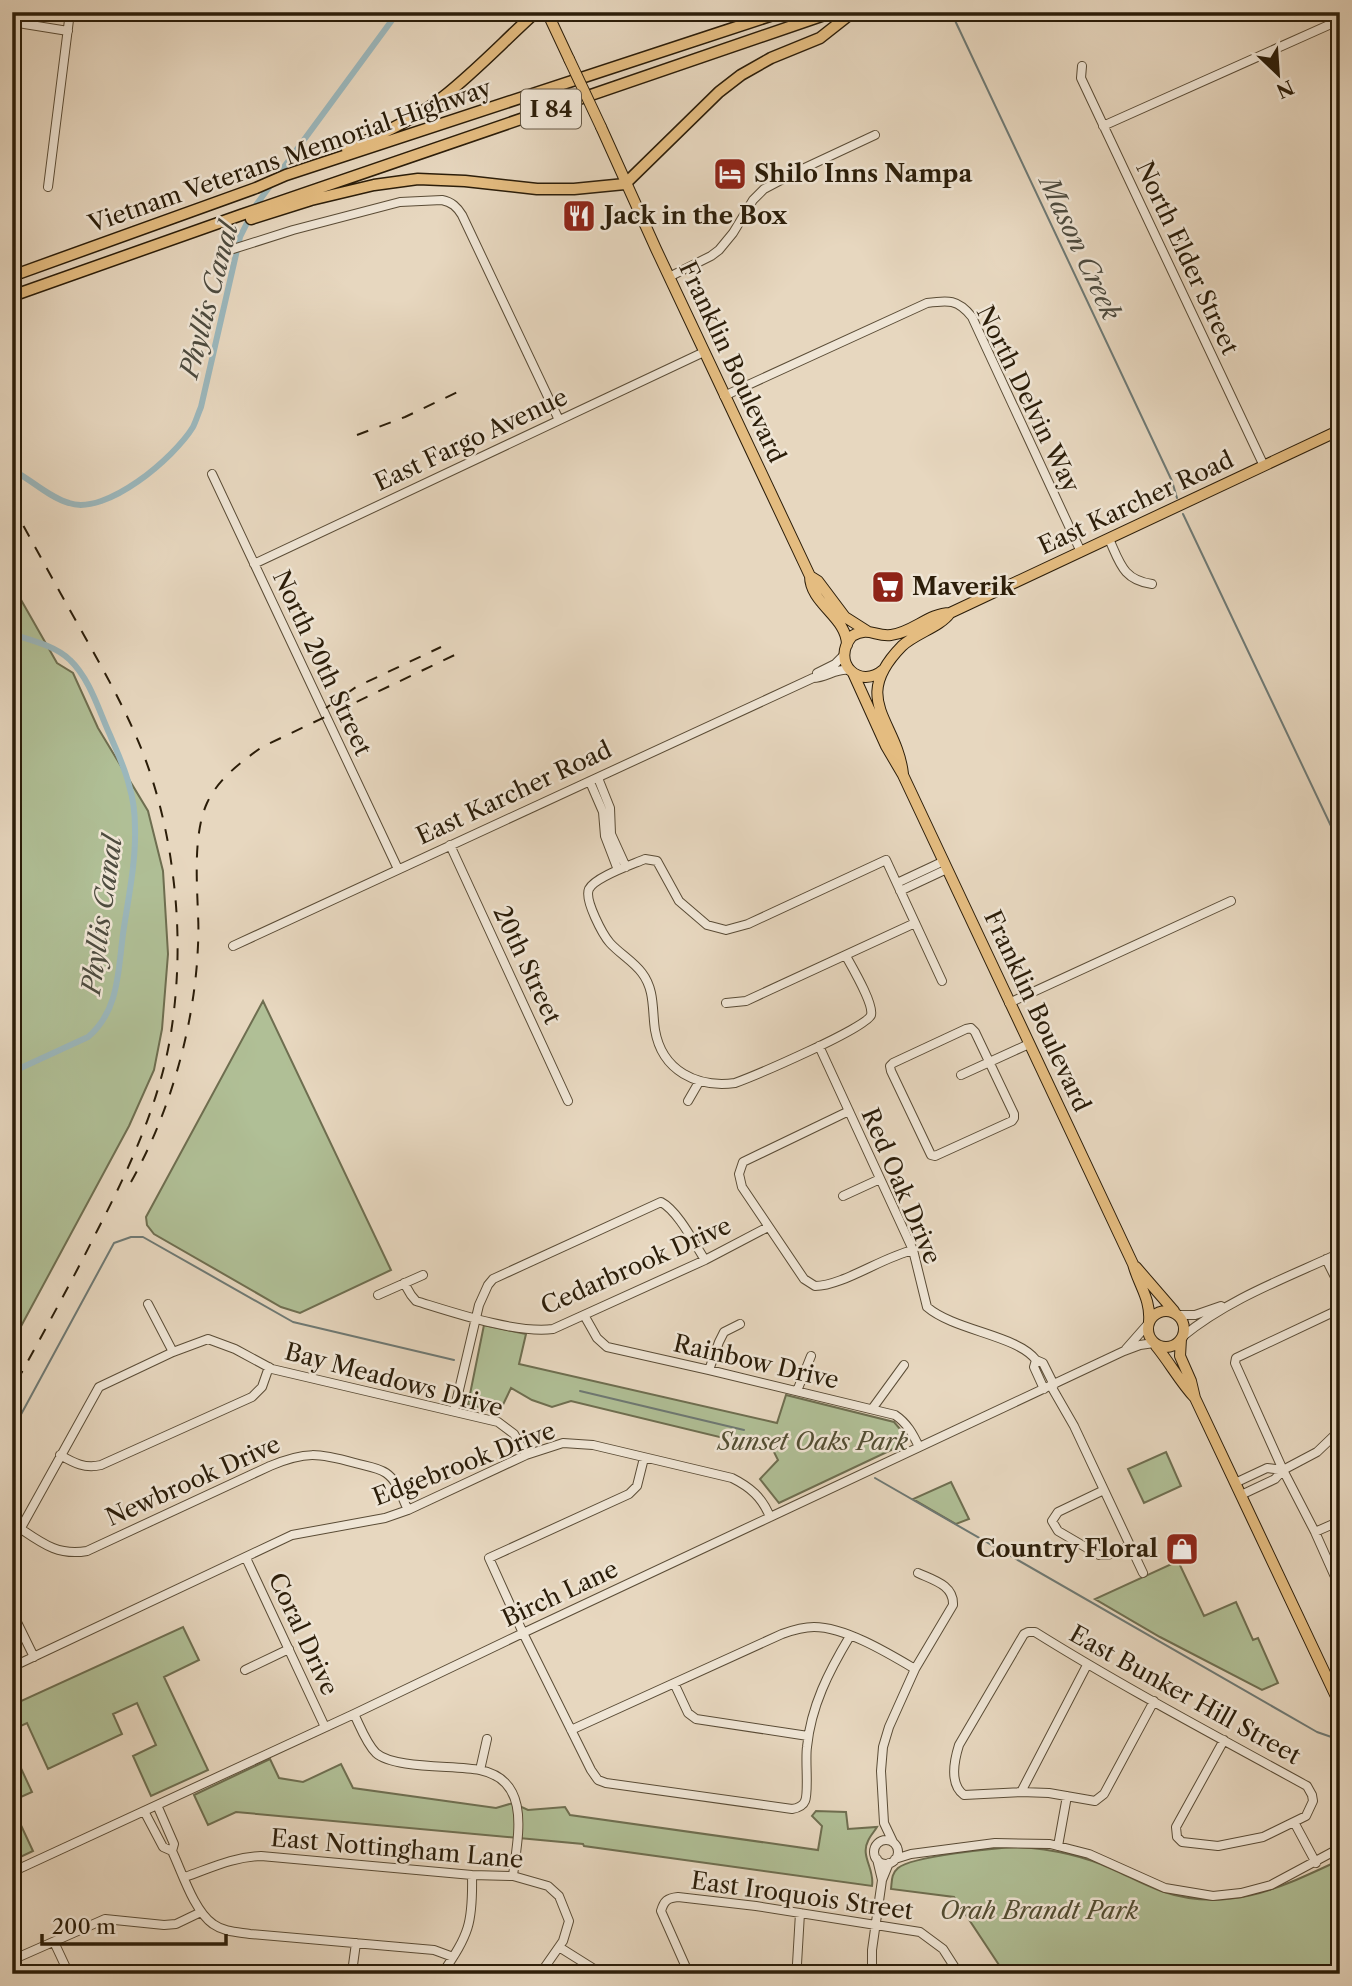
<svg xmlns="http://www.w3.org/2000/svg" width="1352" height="1986" font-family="'Libre Caslon Text',serif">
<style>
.green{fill:#b0bf96;stroke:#6e6e50;stroke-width:2}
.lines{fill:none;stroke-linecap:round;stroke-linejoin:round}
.stream{stroke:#6e7974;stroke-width:2}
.canal{stroke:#9bb7bc;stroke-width:6}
.minor-casing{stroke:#5a4c36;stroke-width:10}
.major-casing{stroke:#2b1d09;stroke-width:12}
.highway-casing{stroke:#2b1d09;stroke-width:13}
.minor{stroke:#efe5d5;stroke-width:8}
.major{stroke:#e4bc80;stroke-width:10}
.highway{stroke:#e4bc80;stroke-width:10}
.rail{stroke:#2b1d09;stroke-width:2;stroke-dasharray:12 12;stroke-linecap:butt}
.major-bridge-casing{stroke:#2b1d09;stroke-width:12;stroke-linecap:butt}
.major-bridge{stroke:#e4bc80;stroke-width:10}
.labels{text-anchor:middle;stroke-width:5;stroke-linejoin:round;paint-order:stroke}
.shield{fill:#efe5d5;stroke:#665946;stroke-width:2}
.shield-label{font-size:23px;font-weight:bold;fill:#2b1d09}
.street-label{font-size:24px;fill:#2b1d09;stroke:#efe5d5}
.poi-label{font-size:24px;font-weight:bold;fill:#2b1d09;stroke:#efe5d5;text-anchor:start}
.park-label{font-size:24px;font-style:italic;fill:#534e33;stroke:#efe5d5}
.water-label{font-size:26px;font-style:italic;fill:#4d4b3f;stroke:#efe5d5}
</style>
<rect width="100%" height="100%" fill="#e7d7bf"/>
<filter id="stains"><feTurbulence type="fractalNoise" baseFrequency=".00286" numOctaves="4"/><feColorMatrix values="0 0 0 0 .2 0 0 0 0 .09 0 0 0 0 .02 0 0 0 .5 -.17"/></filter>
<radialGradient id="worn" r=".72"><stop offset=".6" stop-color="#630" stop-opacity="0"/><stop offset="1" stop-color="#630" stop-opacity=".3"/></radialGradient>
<path class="green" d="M12,584L57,663L73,673L98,728L148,811L163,871L168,954L162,1029L154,1070L129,1126L12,1343Z
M263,1001L391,1270L300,1313L281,1307L154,1234L147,1225L146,1217Z
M484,1325L526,1334L519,1364L777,1423L786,1395L894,1422L907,1437L906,1443L779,1503L760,1479L778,1460L773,1450L571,1401L552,1407L532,1400L511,1388L499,1413L468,1404Z
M1166,1452L1181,1486L1144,1503L1128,1469Z
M951,1482L969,1519L956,1524L913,1499Z
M1178,1561L1204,1616L1236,1602L1253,1640L1258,1638L1278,1683L1262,1690L1160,1637L1095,1599Z
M183,1627L199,1660L164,1677L208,1770L151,1796L133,1756L156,1745L137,1703L113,1714L122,1734L48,1769L27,1723L12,1730V1700L15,1699L17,1703Z
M12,1749L32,1792L12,1801Z
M270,1759L279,1778L303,1782L341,1764L353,1788L496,1808L513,1803L528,1810L565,1807L570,1815L818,1850L822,1826L812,1816L816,1811L846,1812L848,1829L877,1827C874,1832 870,1836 868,1841C860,1856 875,1869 872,1886L584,1846L583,1844L236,1812L208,1825L194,1795Z
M12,1806L33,1851L12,1861Z
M1018,1847C1051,1849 1082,1855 1112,1869C1128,1876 1144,1885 1161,1891C1228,1914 1280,1888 1340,1860V1974H1005L954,1897L891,1889C892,1881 891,1874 898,1868C912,1856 997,1848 1018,1847Z"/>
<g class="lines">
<path class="stream" d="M951,12L1172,481L1177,498
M1183,514L1340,845
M580,1391L744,1430
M12,1431L114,1243L131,1237H143L293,1322L454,1360
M875,1478L1317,1732L1340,1740"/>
<path class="canal" d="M12,470C31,479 48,497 69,503C106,516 174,458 193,427C196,421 198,414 201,407L240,237L256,205L398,12
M12,634C31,640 56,646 70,660C90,679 99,711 110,735C117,752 125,768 129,785C133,798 135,814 135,828C136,863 128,899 123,934C118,971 119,1011 88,1037L12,1072"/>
<defs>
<path id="minor" d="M12,22L68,31
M1082,66L1081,78L1264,466
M1103,126L1340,20
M48,187L70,12
M230,250L293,230L400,202L442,200C452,202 457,207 462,215L559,420
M669,277L711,256L719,250L733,233L753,200L764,189L798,171L875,135
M724,396L927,303C948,300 958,299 972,317L1081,552
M212,474L398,869
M1109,539C1120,563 1123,580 1152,584
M254,564L704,352
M817,673L835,664L844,655
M598,778L610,808L611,834L626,867
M590,782L603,812L605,836L618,870
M450,845L568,1101
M897,883L944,861
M900,891L947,869
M233,946L813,678C826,678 836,668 849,670
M846,956C852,967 874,1004 871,1015C867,1028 754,1076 735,1083C697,1088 662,1071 655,1030C652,1010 655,990 642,973C633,961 620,954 610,943C603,935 584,900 589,889C595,877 631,865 645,859L657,861L679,901L707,925L726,930L748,924L886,860L942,981
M726,1003L746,1001L915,923
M1009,1003L1231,901
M971,1028L975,1032L1014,1114V1118L1012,1121L935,1156L931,1155L891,1071L890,1066L893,1063L966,1029Z
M819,1046L913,1250L927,1307C955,1331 1017,1335 1036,1360
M961,1075L1029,1044
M688,1101L699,1082
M849,1111L743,1162L739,1174L742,1187L804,1279L815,1286C842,1286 883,1257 913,1250
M843,1196L880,1179
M1326,1259L1340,1287
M404,1283L411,1295L416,1301C452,1312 516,1334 553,1329L705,1260L768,1227
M378,1295L423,1275
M148,1304L173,1352
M1340,1309L1236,1358L1235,1363L1283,1470L1315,1532L1340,1588
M584,1315L597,1338L607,1347L709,1370L895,1415C907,1423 913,1434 919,1447
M1178,1315H1195L1221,1306
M1182,1337C1228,1299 1286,1278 1340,1253
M1126,1349L1148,1324
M709,1370L719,1342L724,1332L740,1324
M1051,1386L1074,1426L1143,1573
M1044,1389L1034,1367L1036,1360L1043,1363L1054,1385
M797,1391L811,1356
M872,1409L904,1365
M454,1411L479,1305L488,1285L493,1279L661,1202C678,1211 694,1243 705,1260
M60,1455C74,1463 85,1469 101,1465L252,1397L262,1387L269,1367
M644,1458L637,1486L629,1494L489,1558L523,1633L591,1770L598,1780L606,1783L792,1809C798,1808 803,1806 805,1801C809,1793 805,1759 807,1747C811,1706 829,1671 850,1636
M1283,1470L1317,1452L1340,1430
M1235,1483L1267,1468L1283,1470L1275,1479L1241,1495
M1104,1490L1058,1512L1052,1521L1058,1531L1099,1555H1108L1130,1545
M21,1529C43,1544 59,1556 87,1551L270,1466C306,1451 318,1453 355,1463C365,1466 377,1467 386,1473C398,1481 402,1498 408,1510
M1315,1532L1340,1521
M12,1544L99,1387L173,1352L208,1339L235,1349L272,1369L498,1422L514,1434L526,1455
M246,1558L325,1727
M12,1612L34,1657
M12,1667L292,1535L385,1518L408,1510L526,1455L563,1443L593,1445L732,1478C750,1487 762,1497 770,1517
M245,1670L289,1649
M674,1683L688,1713L696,1719L808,1736
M1154,1701L1104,1794L1095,1801L1049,1793L1021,1792L964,1795C949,1784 954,1761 959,1745L1024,1634L1028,1632H1035C1123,1687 1216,1736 1307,1786L1312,1795L1313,1801L1306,1816L1263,1837L1218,1846L1182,1842L1177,1837L1176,1827L1224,1740
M354,1714C360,1726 366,1743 376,1753C394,1769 455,1765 480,1770C533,1781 517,1839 513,1876
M571,1730L782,1634C793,1630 803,1627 814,1627C845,1627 888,1653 915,1669
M480,1770L487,1739
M1021,1792L1087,1665
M157,1805L174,1844L172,1851C182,1872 194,1911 213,1924C224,1932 237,1932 250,1934L434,1950L453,1957
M144,1811L163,1847L172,1851
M1294,1822L1316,1863
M874 1852a12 12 0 1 1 24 0a12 12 0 1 1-24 0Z
M893,1842L884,1823L881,1771L883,1747L889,1727L915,1669L953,1605C954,1585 933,1580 918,1573
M1058,1846L1067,1796
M877,1859L882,1880L889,1863
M895,1859L911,1854L995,1843L1050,1844L1089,1854L1165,1888L1213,1896L1241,1893L1271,1885L1340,1848
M12,1872L354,1714L523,1633L1124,1351L1140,1345L1154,1343
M185,1877C211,1868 233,1857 261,1856L472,1875L513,1876L548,1886L559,1896L569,1921L563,1941L540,1974
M54,1942L69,1974
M559,1947L594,1969
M12,1960L105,1919L164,1925L176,1924L201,1912
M349,1974L353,1965L356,1943
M442,1974C469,1934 473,1924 472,1875
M689,1974L661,1911C664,1901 667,1898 678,1897L756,1906L920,1932L943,1949L959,1974
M799,1974L797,1964L800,1913
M872,1974V1950L882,1880"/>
<path id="major" d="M547,12L569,59
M601,127L656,249L810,576C810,604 847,617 847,645
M810,576L818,581L845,617L867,631
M883,670C860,690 830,663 852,636C869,626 875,637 891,635C912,633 929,613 950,613L1340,430
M853,673L886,746L903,775L1133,1264C1139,1286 1151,1299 1149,1322
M903,774C897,720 849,700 902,646C916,633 940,627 950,613
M1136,1267L1174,1311
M1148 1329a18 18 0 1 1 36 0a18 18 0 1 1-36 0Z
M1181,1339L1180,1356L1191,1381L1195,1398L1340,1705
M1156,1346C1170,1363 1180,1382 1195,1398"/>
<path id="highway" d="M347,149C378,136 417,118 443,97C476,71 505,40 536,12
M251,219L311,200L374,185L418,179L465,181L537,189H574L625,184L719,92L741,75L771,58L820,38L853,12
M12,276L256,188L286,175L782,12
M12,296L241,215L833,12"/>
</defs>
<use href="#minor" class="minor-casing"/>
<use href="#major" class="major-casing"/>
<use href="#highway" class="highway-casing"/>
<use href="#minor" class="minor"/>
<use href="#major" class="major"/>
<use href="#highway" class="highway"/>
<path class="rail" d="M357,435L405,417L466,388
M12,505C33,543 54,582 76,621C100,664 125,707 143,753C158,792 168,834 173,876C180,930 179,985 170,1039C158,1107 128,1171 97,1231C70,1285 41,1337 12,1390
M326,708L356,687L441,647
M131,1182C168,1116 191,1038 197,963C198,947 199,931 198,915C197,882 193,834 207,803C218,779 241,762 262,747L463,651"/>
<defs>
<path id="major-bridge" d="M569,59L601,127"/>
</defs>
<use href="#major-bridge" class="major-bridge-casing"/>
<use href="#major-bridge" class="major-bridge"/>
</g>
<defs>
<symbol id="hotel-square" viewBox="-11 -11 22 22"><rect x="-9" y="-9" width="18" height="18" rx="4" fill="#8f2418" stroke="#efe5d5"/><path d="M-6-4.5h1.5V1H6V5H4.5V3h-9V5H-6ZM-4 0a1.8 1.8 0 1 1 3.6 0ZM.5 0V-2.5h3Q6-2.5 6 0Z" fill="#fff"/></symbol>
<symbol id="restaurant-square" viewBox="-11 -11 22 22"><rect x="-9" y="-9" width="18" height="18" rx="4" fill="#8f2418" stroke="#efe5d5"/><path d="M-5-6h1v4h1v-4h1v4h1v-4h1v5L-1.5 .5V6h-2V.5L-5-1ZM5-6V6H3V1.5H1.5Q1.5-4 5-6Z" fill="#fff"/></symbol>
<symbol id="supermarket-square" viewBox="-11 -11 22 22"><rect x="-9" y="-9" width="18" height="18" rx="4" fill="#8f2418" stroke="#efe5d5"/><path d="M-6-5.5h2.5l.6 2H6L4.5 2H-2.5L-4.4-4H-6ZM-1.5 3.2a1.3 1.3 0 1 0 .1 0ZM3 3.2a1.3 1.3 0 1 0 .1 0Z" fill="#fff"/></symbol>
<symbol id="shop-square" viewBox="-11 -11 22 22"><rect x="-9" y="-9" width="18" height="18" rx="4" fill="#8f2418" stroke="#efe5d5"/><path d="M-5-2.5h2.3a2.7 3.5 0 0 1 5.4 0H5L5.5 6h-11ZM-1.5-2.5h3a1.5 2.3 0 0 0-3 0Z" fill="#fff"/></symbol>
</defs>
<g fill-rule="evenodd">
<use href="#hotel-square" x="711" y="155" width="38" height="38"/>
<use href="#restaurant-square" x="560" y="197" width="38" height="38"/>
<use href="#supermarket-square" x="869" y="568" width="38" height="38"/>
<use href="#shop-square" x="1163" y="1530" width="38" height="38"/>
</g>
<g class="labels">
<rect class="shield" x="521" y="89.5" width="60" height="39" rx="5"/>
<g class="shield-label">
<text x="551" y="117">I 84</text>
</g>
<g class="street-label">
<text transform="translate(290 156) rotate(-19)" y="8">Vietnam Veterans Memorial Highway</text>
<text transform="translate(1187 258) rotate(65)" y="8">North Elder Street</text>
<text transform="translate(732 362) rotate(65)" y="8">Franklin Boulevard</text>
<text transform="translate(1028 399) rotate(64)" y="8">North Delvin Way</text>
<text transform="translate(471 440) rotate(-25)" y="8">East Fargo Avenue</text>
<text transform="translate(1136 503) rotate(-25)" y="8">East Karcher Road</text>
<text transform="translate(322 663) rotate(65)" y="8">North 20th Street</text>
<text transform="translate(514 793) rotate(-25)" y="8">East Karcher Road</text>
<text transform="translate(527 965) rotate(65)" y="8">20th Street</text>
<text transform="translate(1037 1011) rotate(65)" y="8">Franklin Boulevard</text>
<text transform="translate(901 1186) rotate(67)" y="8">Red Oak Drive</text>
<text transform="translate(636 1266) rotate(-24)" y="8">Cedarbrook Drive</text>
<text transform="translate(756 1362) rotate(13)" y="8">Rainbow Drive</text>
<text transform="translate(394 1380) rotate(15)" y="8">Bay Meadows Drive</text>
<text transform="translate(464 1464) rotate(-21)" y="8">Edgebrook Drive</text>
<text transform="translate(193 1481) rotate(-24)" y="8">Newbrook Drive</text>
<text transform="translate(560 1594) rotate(-25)" y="8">Birch Lane</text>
<text transform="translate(303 1634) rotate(65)" y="8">Coral Drive</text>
<text transform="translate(1185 1695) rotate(29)" y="8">East Bunker Hill Street</text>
<text transform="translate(397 1849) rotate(5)" y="8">East Nottingham Lane</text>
<text transform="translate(802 1896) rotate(8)" y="8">East Iroquois Street</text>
</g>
<g class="poi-label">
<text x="754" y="182">Shilo Inns Nampa</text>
<text x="604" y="224">Jack in the Box</text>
<text x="912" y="595">Maverik</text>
<text x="1158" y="1557" text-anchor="end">Country Floral</text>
</g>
<g class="park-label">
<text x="813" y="1450">Sunset Oaks Park</text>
<text x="1039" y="1919">Orah Brandt Park</text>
</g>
<g class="water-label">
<text transform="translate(1080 248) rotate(65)" y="9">Mason Creek</text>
<text transform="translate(209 300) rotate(-75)" y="9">Phyllis Canal</text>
<text transform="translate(102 915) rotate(-82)" y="9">Phyllis Canal</text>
</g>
</g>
<rect width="1352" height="1986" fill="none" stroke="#e7d7bf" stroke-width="42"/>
<rect x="14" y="14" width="1324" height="1958" fill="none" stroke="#2b1d09" stroke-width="3.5"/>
<rect x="21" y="21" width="1310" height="1944" fill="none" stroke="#2b1d09" stroke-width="2"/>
<g transform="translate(1278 74) rotate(155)" stroke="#efe5d5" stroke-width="5" paint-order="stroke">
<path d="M0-5L12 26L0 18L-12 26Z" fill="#2b1d09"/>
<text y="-10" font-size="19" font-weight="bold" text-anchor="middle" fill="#2b1d09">N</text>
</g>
<path d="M42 1934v10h184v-10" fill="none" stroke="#2b1d09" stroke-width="3.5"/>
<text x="52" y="1934" font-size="21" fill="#2b1d09" stroke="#efe5d5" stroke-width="5" paint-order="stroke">200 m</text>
<rect width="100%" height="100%" filter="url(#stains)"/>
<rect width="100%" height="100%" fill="url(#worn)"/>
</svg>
